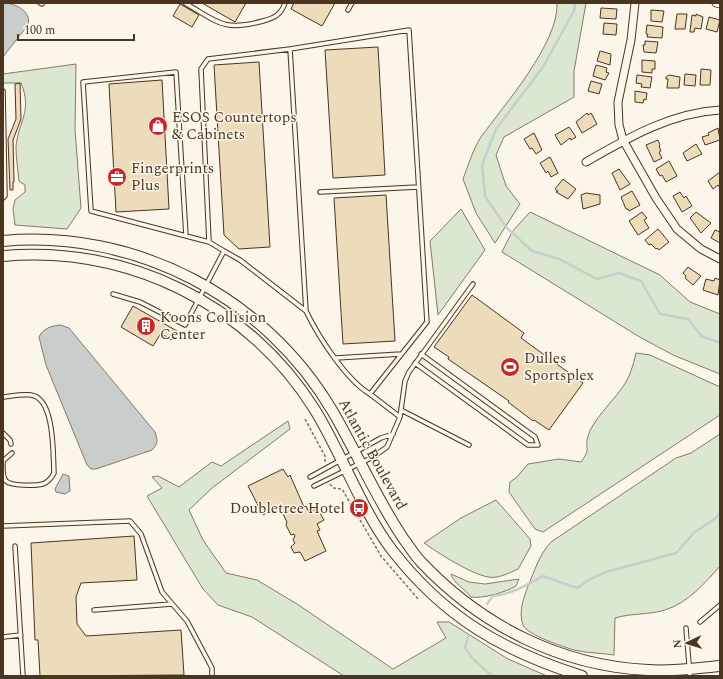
<svg xmlns="http://www.w3.org/2000/svg" width="723" height="679" font-family="Spectral,serif">
<style>
.green{fill:#dce7d0;stroke:#887966}
.water{fill:#c9cecd;stroke:#887966}
.lines{fill:none;stroke-linecap:round;stroke-linejoin:round}
.stream{stroke:#c9cecd;stroke-width:2.5}
.building{fill:#ecdcbc;stroke:#4a3520}
.lane-casing{stroke:#4a3520;stroke-width:5.5}
.street-casing{stroke:#4a3520;stroke-width:9}
.secondary-casing{stroke:#4a3520;stroke-width:12}
.path{stroke:#7f6f5c;stroke-width:1.5;stroke-dasharray:3 2;stroke-linecap:butt}
.lane{stroke:#fbf6e9;stroke-width:3.5}
.street{stroke:#fbf6e9;stroke-width:7}
.secondary{stroke:#fbf6e9;stroke-width:10}
.labels{text-anchor:middle;stroke-width:3;stroke-linejoin:round;paint-order:stroke}
.poi-label{font-size:15px;fill:#4a3520;stroke:#fbf6e9;text-anchor:start}
.street-label{font-size:15px;fill:#4a3520;stroke:#fbf6e9}
</style>
<rect width="100%" height="100%" fill="#fbf6e9"/>
<path class="green" d="M557,3H586L574,71V97L504,137L496,155L506,186L520,204L495,243L476,213L463,179C468,166 473,149 481,137C504,105 559,43 557,3Z
M76,64L75,130L81,208L67,229L15,225L13,209L15,200L25,192V185L19,181C18,170 16,158 16,147C18,121 33,112 21,83H3V74Z
M461,209L485,250L438,315L430,241Z
M530,212L660,275L690,302L720,314V374L673,355L638,336L502,252L512,232Z
M636,353L650,355L720,387V415L543,532L535,529L509,492L510,482L517,477L528,464L559,459L581,462C592,447 584,450 588,436C592,421 613,401 622,388C630,377 633,366 636,353Z
M288,421L290,429L212,488L189,510L203,540L226,573L257,580L297,604L393,669L446,638L437,622H449L508,659L547,676H344L252,617L218,605L203,589L147,496L162,488L152,477L158,476L179,487L212,462L221,466Z
M720,434V566C705,583 688,603 665,610C649,615 631,613 615,618L614,655C601,653 587,653 574,650C564,647 527,635 523,625C518,612 524,597 528,586C535,570 539,555 551,542L676,458L691,453Z
M496,500L530,539L531,546L518,569C509,573 498,579 488,577C471,574 438,553 424,543L461,518Z
M451,574L469,582L485,584L519,579L516,586C506,592 483,599 471,597C465,589 454,584 451,574Z"/>
<path class="water" d="M3,3C15,3 32,11 28,25L3,57Z
M60,325L69,328L155,432C158,440 158,444 152,450L96,469H91L87,465L46,365L39,337C43,328 52,326 60,325Z
M63,474L69,476L70,491L65,494L56,492L55,489Z"/>
<g class="lines">
<path class="stream" d="M575,3L574,11L543,67L496,129L482,165L485,196L506,227L532,251L559,259L597,279L619,273L641,281L660,314L688,319L701,336L720,343
M487,604L493,596C512,594 527,585 543,576L577,588L590,579L606,572L676,553L695,532L716,518L720,512
M468,637L465,648L472,658L492,676"/>
</g>
<path class="building" d="M202,3H246L235,22Z
M294,3H335L322,26L291,9Z
M180,4L199,15L192,27L173,16Z
M601,8L617,9L616,19L600,18Z
M651,10L664,11L662,22L651,21Z
M677,14H687L685,29H675Z
M696,14L703,17L701,29L695,28L694,32H690L692,15L696,16Z
M709,17L720,20L717,32L706,29Z
M604,23L617,24L616,35L603,34Z
M647,25L663,27L662,38L647,37L648,34H646Z
M645,41L658,42L656,53L644,52L643,45H645Z
M378,47L385,175L333,178L325,50Z
M600,51L611,54L610,65L597,61Z
M642,60L655,61V69H652V73L642,72Z
M259,62L270,247L239,249L224,235L214,65Z
M596,65L607,68L606,72L609,73L605,80L593,76Z
M701,69L711,70L710,85H700Z
M685,74L696,75L695,86L684,85Z
M637,75L652,77L650,88L641,87L642,84L636,83Z
M669,75L680,77L679,88H667L668,79H666V77Z
M162,80L169,209L116,212L109,84Z
M591,81L602,84L599,94L588,91Z
M20,83L21,119L13,140L14,182H13V190H10L8,139L16,119L15,84Z
M635,91L647,93L646,100L644,99L643,103L635,102Z
M587,113L588,115L591,113L597,124L582,133L576,122Z
M569,127L576,137L571,140L570,138L561,145L555,135Z
M718,128L720,140L705,145L702,137L709,135L708,133Z
M534,133L542,150L536,154L532,148L530,149L524,139Z
M658,140L660,145L659,146L661,151L659,152L662,158L654,162L646,145Z
M696,144L702,154L687,161L683,153Z
M550,157L558,173L551,177L548,171L546,173L540,163Z
M669,161L677,176L666,182L662,175L660,176L656,169Z
M619,169L630,184L620,190L612,173Z
M720,172V188L718,185L713,189L708,181Z
M563,179L576,189L568,199L556,192L558,191L555,189Z
M632,191L640,205L629,211L628,209H626L621,197Z
M680,192L684,198L686,196L692,206L682,212L673,196Z
M586,193L600,195V204L583,209L581,195Z
M386,195L395,341L343,344L334,198Z
M642,212L647,218L644,220L649,228L638,235L629,221Z
M696,212L711,223L701,233L690,218Z
M658,229L669,242L659,250L657,248L656,249L651,244L649,245L645,240Z
M715,230L720,232V243L711,238Z
M688,267L701,276L693,285L685,278L686,276L683,273Z
M715,278L720,280L718,295L703,290L706,279L714,281Z
M472,295L524,333L521,338L583,383L549,430L534,420L533,421L508,402L509,401L448,359L449,357L434,347Z
M133,306L177,331L171,340L161,333L153,346L121,327Z
M283,469L288,477L290,475L304,507L306,506L309,512L317,508L324,520L317,524L320,530L317,531L326,551L305,561L300,552L294,553L291,547L295,543L293,540L295,536L294,534L291,535L286,525L287,522L279,506L263,515L248,486Z
M134,536L137,580L81,583L76,597L77,624L86,636L181,630L184,675L40,676L38,640H35L31,543Z"/>
<g class="lines">
<defs>
<path id="lane" d="M40,3L42,4
M185,3C218,22 223,32 263,21C274,18 281,15 285,3
M348,10L352,3
M3,91L5,196L3,198
M320,192L418,187
M186,236L176,72L83,82L91,211L209,242
M224,251L209,242L201,69L208,59L290,49
M113,294L140,302L185,325L224,251L240,260L306,311L290,49L409,30L427,322L370,394C346,380 318,336 306,311
M336,358L401,354
M415,363L528,445H538L535,437L421,354
M370,394L400,417
M3,397C12,396 22,394 31,395C55,398 53,455 54,473C52,477 48,482 43,484C35,486 11,486 6,481C2,476 3,468 3,462
M401,410L469,445
M3,433L10,440L11,444
M3,461L12,453
M310,477L381,438L393,434
M314,486L373,457L387,447L400,417L405,381L409,372L473,284
M3,526L130,521L141,534L162,592L187,621L212,668V676
M15,546L23,676
M94,610L172,604
M700,622L720,605
M686,628L690,676
M3,637L21,635"/>
<path id="street" d="M635,3L631,40L618,102L619,125L623,140L656,198L677,229L701,249L720,259
M716,3L720,4
M586,162C628,138 670,113 720,110"/>
<path id="secondary" d="M3,241C135,229 266,297 333,412C357,453 376,498 403,538C409,546 415,556 422,563C482,626 561,666 648,670C672,672 696,668 720,666
M3,256C127,245 249,304 315,410C342,454 361,509 392,550C444,617 502,651 582,676"/>
</defs>
<use href="#lane" class="lane-casing"/>
<use href="#street" class="street-casing"/>
<use href="#secondary" class="secondary-casing"/>
<path class="path" d="M305,419L325,456V462
M330,484L333,488L342,489L381,556L419,600"/>
<use href="#lane" class="lane"/>
<use href="#street" class="street"/>
<use href="#secondary" class="secondary"/>
</g>
<defs>
<symbol id="shop-disc" viewBox="-11 -11 22 22"><circle r="9.5" fill="#c62828" stroke="#fbf6e9"/><path d="M-5-2.5h2.3a2.7 3.5 0 0 1 5.4 0H5L5.5 6h-11ZM-1.5-2.5h3a1.5 2.3 0 0 0-3 0Z" fill="#fff"/></symbol>
<symbol id="office-disc" viewBox="-11 -11 22 22"><circle r="9.5" fill="#c62828" stroke="#fbf6e9"/><path d="M-6-3h4V-5.5h4V-3h4V5H-6ZM-1-4.5V-3h2v-1.5ZM-6 0V1H6V0Z" fill="#fff"/></symbol>
<symbol id="building-disc" viewBox="-11 -11 22 22"><circle r="9.5" fill="#c62828" stroke="#fbf6e9"/><path d="M-4-6H4V6H1V3H-1V6H-4ZM-2.5-4.3h1.7v1.8h-1.7ZM.8-4.3h1.7v1.8H.8ZM-2.5-1h1.7V.8h-1.7ZM.8-1h1.7V.8H.8Z" fill="#fff"/></symbol>
<symbol id="stadium-disc" viewBox="-11 -11 22 22"><circle r="9.5" fill="#c62828" stroke="#fbf6e9"/><path d="M0-5a6.5 5 0 1 0 0 10a6.5 5 0 1 0 0-10ZM-3.5-1.8h7v3.6h-7Z" fill="#fff"/></symbol>
<symbol id="bus-disc" viewBox="-11 -11 22 22"><circle r="9.5" fill="#c62828" stroke="#fbf6e9"/><path d="M-5-6H5V4H4V6H2V4H-2V6H-4V4H-5ZM-3.5-4V0h7V-4ZM-3.5 1.2v1.5H-2V1.2ZM2 1.2v1.5H3.5V1.2Z" fill="#fff"/></symbol>
</defs>
<g fill-rule="evenodd">
<use href="#shop-disc" x="147" y="115" width="22" height="22"/>
<use href="#office-disc" x="106" y="166" width="22" height="22"/>
<use href="#building-disc" x="135" y="315" width="22" height="22"/>
<use href="#stadium-disc" x="499" y="356" width="22" height="22"/>
<use href="#bus-disc" x="348" y="497" width="22" height="22"/>
</g>
<g class="labels">
<g class="poi-label">
<text x="172" y="122">ESOS Countertops<tspan x="172" dy="17">&amp; Cabinets</tspan></text>
<text x="131" y="173">Fingerprints<tspan x="131" dy="17">Plus</tspan></text>
<text x="160" y="322">Koons Collision<tspan x="160" dy="17">Center</tspan></text>
<text x="524" y="363">Dulles<tspan x="524" dy="17">Sportsplex</tspan></text>
<text x="345" y="513" text-anchor="end">Doubletree Hotel</text>
</g>
<g class="street-label">
<text transform="translate(373 454) rotate(61)" y="5">Atlantic Boulevard</text>
</g>
</g>
<rect width="723" height="679" fill="none" stroke="#4a3520" stroke-width="8"/>
<g transform="translate(687 643) rotate(266)" stroke="#fbf6e9" stroke-width="3" paint-order="stroke">
<path d="M0-3L7 15L0 10L-7 15Z" fill="#4a3520"/>
<text y="-6" font-size="11" font-weight="bold" text-anchor="middle" fill="#4a3520">N</text>
</g>
<path d="M18 34v6h116v-6" fill="none" stroke="#4a3520" stroke-width="2"/>
<text x="24" y="34" font-size="12" fill="#4a3520" stroke="#fbf6e9" stroke-width="3" paint-order="stroke">100 m</text>
</svg>
